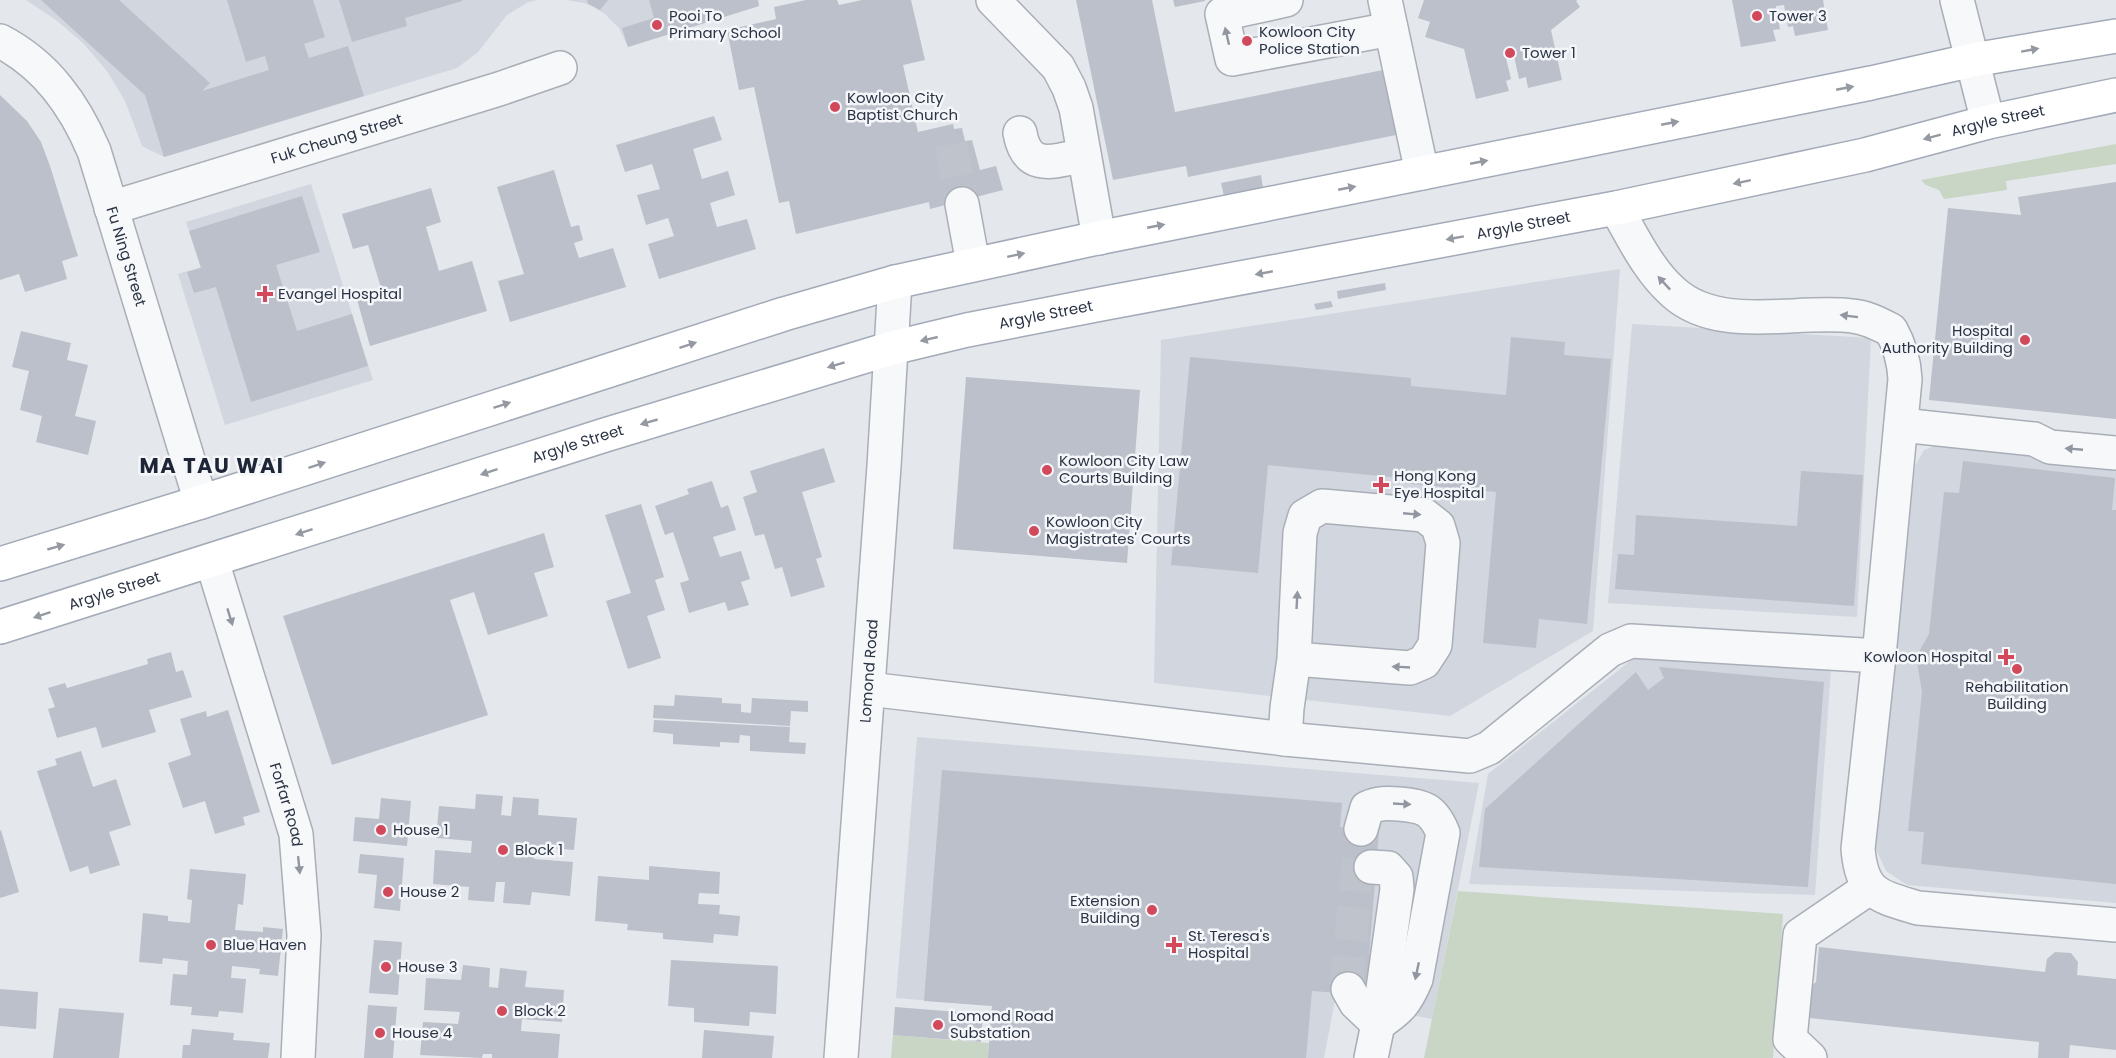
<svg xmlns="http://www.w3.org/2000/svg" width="2116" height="1058" font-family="Poppins,sans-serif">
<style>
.built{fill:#d2d6de}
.green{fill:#c9d6c5}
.building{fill:#bbc0ca}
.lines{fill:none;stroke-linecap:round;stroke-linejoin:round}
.minor-tunnel{stroke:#bfc3cb;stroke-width:33;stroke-dasharray:33 16;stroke-linecap:butt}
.minor-casing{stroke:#a9aeb7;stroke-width:36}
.major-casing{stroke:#a3abb8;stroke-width:36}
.minor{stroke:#f7f8fa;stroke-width:33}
.major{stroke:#fff;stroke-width:33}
.oneway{fill:#9196a0}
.oneway2{fill:#959aa2}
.poi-dot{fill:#d1495b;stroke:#f4f6f9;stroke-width:2}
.labels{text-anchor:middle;stroke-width:5;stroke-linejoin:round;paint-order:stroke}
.poi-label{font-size:15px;fill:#2b3445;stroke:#f4f6f9;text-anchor:start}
.street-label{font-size:15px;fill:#2b3445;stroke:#f4f6f9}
.district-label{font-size:21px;font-weight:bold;letter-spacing:1.5px;fill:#1d2536;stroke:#f4f6f9}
</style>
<rect width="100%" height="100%" fill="#e4e7ec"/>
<path class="built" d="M26,0H538L528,2L507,15L478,52L457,68L164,157L142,146L125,101L107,71L83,43L56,20Z
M567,0H758L759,6L628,47L619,28L605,14L589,4Z
M311,184L373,380L225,425L178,274L201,267L186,222Z
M1620,269L1593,631L1450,716L1154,683L1161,340Z
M1632,324L1871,338L1857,617L1608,603Z
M1935,446L2116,464V903L1907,885L1886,871L1876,849L1915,466L1924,450Z
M1635,657L1831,669L1815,895L1469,884L1488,774Z
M917,737L1479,783L1432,1019L1335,1000L1324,1058H988L992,1006L896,998Z"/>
<path class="green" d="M2116,144V164L2006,181L2007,190L1944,199L1939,190L1926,185L1921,180Z
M1458,891L1783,914L1773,1058H1424Z
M893,1035L989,1043L988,1058H891Z"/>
<path class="building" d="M41,0H119L210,83L202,91L269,70L265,56L246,62L227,0H313L325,37L304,44L309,58L348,46L364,96L164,157L145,95Z
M339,0H462V1L405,18L407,26L352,42Z
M587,0H608L600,10L588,4Z
M649,0H758L759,6L628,47L622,28L654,18Z
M806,0H837L839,5L862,0H911L925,60L903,65L918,132L953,124L954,129L962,128L965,141L972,140L980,170L996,166L1003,190L930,209L929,202L796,234L789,201L779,203L754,87L739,90L727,30L776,19L774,7Z
M1076,0H1152L1175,112L1388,69L1401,134L1188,177L1186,166L1113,180Z
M1173,0H1205V1L1175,7Z
M1424,0H1578L1576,1L1580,7L1551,30L1562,80L1528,88L1526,77L1519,79L1514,56L1506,58L1511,79L1506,81L1509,91L1476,99L1464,49L1425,37L1430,22L1418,18Z
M1732,0H1823L1828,30L1795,36L1793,26L1788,27L1784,5L1776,6L1780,29L1773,30L1776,41L1741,47Z
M0,95L27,121L41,142L50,166L78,256L62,261L67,279L25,292L19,274L0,280Z
M714,116L722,140L693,149L702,179L728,171L735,195L710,203L717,227L747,219L756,249L659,279L648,244L674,236L668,218L646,225L637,195L660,189L652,164L625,172L616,145Z
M554,170L571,227L579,225L583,240L574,243L579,258L613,248L626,287L510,322L498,281L524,274L497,187Z
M1261,175L1263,188L1224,196L1221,183Z
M2116,182V419L1929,400L1948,208L2021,215L2018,197Z
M431,188L441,222L426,227L439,271L472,261L487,311L370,346L356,296L381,288L368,245L353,249L342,214Z
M302,196L320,252L276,265L297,331L352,314L368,366L251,402L216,287L194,293L187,272L201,268L189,231Z
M1385,283L1386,290L1338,299L1337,291Z
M1331,301L1333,307L1316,310L1314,304Z
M21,331L71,343L67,360L88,365L75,416L96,421L88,455L36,442L42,416L20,410L29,371L12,367Z
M1511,337L1565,342L1564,355L1611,359L1587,624L1539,619L1536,648L1483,643L1496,492L1401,483V478L1268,465L1258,573L1171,565L1190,357L1411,378V386L1506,395Z
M966,377L1140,390L1127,563L953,549Z
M824,448L835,482L802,492L822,557L816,559L825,587L791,597L782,567L775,569L764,534L755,536L743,497L757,492L750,471Z
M1963,461L2115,478L2112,510H2116V884L1921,864L1924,832L1908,831L1922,692L1917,662L1920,650L1929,634L1944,492L1959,493Z
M1801,471L1863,475L1854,606L1615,589L1618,554L1634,555L1636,515L1797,526Z
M712,481L721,508L728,505L736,530L713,537L720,557L741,551L750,579L741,582L749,605L728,611L725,602L689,613L680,583L689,580L673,532L665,535L655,506L689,494L687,489Z
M641,504L664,577L655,580L665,610L647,616L661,658L628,669L606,601L631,593L605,515Z
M544,533L554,567L534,573L548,616L488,635L474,592L450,600L488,715L332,765L283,616Z
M171,652L176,672L183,670L192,697L149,710L156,732L102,748L96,727L57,738L48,709L55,707L48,688L65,683L67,688L148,664L147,659Z
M1659,667L1824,682L1808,887L1479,867L1485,809L1636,672L1648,690L1664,678Z
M675,695L722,698V703L741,704V712L751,713L752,698L808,701V712L791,711L790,726L653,718L654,705L674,706Z
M228,710L260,812L243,817L245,825L215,834L205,801L183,808L168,763L191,755L180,719L206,711L207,717Z
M654,720L790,727L789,742L806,743L805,754L750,751V736L740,735L739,743L720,742V747L673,744V734L653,732Z
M81,751L93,787L116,779L131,825L109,832L120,865L90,874L88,866L70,872L37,771L57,765L55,759Z
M942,770L1342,803L1340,827L1379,830L1366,995L1312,991L1306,1058H988L992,1006L924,1001Z
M476,794L503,796L501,815L511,816L513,797L539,799L538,815L577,818L574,850L536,847L534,859L573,862L570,896L532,892L530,905L503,903L505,882H496L494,902L468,900L469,887L433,884L435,850L471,853L472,841L436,838L439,806L475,809Z
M381,798L411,801L407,846L353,841L355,817L379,819Z
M1,830L19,892L0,898V831Z
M360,854L404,858L400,911L374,908L377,875L358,873Z
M649,866L720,872L719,894L699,893L698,904L720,905L719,914L740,916L738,936L714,934L713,943L663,939V933L627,930L628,924L595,921L598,876L649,880Z
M190,869L246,874L243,905L238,904L235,930L263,932V927L283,929L278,976L259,974L260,969L232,966L231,978L246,979L243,1013L219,1011L218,1017L191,1015L192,1007L170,1005L173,974L187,975L188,961L163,958L162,964L139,962L143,913L168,916V921L190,923L192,900L187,899Z
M374,940L402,942L398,995L369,993Z
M1819,947L2045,972L2047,959L2055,952L2071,953L2078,962L2077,975L2116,979V1050L2070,1045L2069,1058H2038L2039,1042L1800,1017L1802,993L1816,982Z
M671,960L778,966L776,1014L750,1012L749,1026L694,1022V1008L668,1006Z
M463,965L490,968L489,987L498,988L500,968L527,971L525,987L564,990L562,1022L522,1019L521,1031L560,1034L558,1058H492V1054H483L482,1058L420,1055L423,1022L458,1024L460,1012L424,1010L426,978L461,980Z
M0,989L38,992L36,1029L0,1026Z
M368,1005L397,1007L393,1058H364Z
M895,1007L983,1014L981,1042L893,1035Z
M59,1008L124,1013L119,1058H53Z
M192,1029L234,1033L233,1040L270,1043L268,1058H182L183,1045H190Z
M704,1030L774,1036L772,1058H702Z"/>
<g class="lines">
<path class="minor-tunnel" d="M951,144L962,204
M1348,989L1347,980L1361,829"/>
<defs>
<g id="minor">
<path d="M993,0L1058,67L1069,88L1076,108L1099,238"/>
<path d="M1286,0L1222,14L1232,59L1391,29"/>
<path d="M1385,0L1422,173"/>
<path d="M1957,0L1988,122"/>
<path id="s1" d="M0,41C46,65 74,104 94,151L201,502"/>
<path d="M1020,133C1027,173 1055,161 1084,155"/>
<path d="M962,204L973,264"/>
<path id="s2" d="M111,208L499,89L560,68"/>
<path d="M1616,208C1633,237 1648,270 1673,292C1719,334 1796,309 1852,316C1866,317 1879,324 1891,330C1900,346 1904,360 1905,379L1879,656L1858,849C1862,894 1878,896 1918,908L2116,925"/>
<path d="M1901,425L2034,439L2050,447L2116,453"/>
<path id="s3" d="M212,561L296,834L304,935L298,1058"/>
<path d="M869,689L1285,739L1470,756L1489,748L1610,650L1631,641L1879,656"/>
<path d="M1285,739L1287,708L1294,659L1300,533L1305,516L1322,506L1424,515L1438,526L1443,543L1435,645L1424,662L1410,668L1294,659"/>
<path d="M1361,829L1367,808C1378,803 1387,803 1399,804C1424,806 1433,809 1443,833L1416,979C1406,1003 1400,1009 1378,1024"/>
<path d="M1348,989L1356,1003L1378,1024"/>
<path id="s4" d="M841,1058L884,466L895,282"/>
<path d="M1371,1058L1378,1024L1397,889L1396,877L1388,868L1371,867"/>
<path d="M1810,1058L1790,1039L1800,935L1869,888"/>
</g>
<g id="major">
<path d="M0,564L201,502L784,314L895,282L1093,239L1871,83L1973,60L2116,36"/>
<path id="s5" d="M0,627L605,435L892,348L967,330L1106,303L1616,208L1865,155L1988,122L2116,95"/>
</g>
</defs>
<use href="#minor" class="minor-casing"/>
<use href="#major" class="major-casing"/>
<use href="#minor" class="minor"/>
<use href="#major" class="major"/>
</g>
<defs><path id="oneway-solid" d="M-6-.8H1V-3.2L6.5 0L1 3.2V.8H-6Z" transform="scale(1.5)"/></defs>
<g class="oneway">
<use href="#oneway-solid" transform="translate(1227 36) rotate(-103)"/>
<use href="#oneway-solid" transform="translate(1664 283) rotate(-133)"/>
<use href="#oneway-solid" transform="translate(1849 316) rotate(-173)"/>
<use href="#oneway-solid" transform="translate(2074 449) rotate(-175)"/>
<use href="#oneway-solid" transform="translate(1412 514) rotate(5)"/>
<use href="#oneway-solid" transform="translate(1297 600) rotate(-87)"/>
<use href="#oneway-solid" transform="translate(230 617) rotate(73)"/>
<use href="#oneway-solid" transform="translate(1401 667) rotate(-177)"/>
<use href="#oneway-solid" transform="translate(1402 804) rotate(3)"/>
<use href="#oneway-solid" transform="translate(299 865) rotate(84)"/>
<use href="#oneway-solid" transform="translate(1417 971) rotate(102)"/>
</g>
<g class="oneway2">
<use href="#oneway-solid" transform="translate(2030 50) rotate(-10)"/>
<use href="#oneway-solid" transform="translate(1845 88) rotate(-11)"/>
<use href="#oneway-solid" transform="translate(1670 123) rotate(-11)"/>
<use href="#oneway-solid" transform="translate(1932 137) rotate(165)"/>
<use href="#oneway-solid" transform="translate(1479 162) rotate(-11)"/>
<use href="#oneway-solid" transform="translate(1742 182) rotate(168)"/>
<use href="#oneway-solid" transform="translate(1347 188) rotate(-11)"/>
<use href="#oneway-solid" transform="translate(1156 226) rotate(-11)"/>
<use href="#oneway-solid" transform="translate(1455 238) rotate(170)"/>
<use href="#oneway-solid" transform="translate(1016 255) rotate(-12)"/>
<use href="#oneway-solid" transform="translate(1264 273) rotate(169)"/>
<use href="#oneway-solid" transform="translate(929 339) rotate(167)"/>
<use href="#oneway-solid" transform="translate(688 345) rotate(-18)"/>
<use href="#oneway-solid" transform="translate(836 365) rotate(163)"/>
<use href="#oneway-solid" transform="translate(502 405) rotate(-18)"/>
<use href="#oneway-solid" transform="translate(649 422) rotate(164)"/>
<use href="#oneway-solid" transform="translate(317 465) rotate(-18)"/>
<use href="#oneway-solid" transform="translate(489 472) rotate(162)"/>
<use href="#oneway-solid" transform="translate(304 532) rotate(162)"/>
<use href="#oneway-solid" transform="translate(56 547) rotate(-16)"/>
<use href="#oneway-solid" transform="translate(42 615) rotate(162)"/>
</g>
<g class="poi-dot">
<circle cx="1757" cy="16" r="6"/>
<circle cx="657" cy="25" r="6"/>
<circle cx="1247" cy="41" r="6"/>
<circle cx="1510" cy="53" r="6"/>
<circle cx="835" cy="107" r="6"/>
<path d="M262 285h6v6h6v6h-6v6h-6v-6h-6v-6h6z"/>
<circle cx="2025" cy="340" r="6"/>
<circle cx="1047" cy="470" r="6"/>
<path d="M1378 476h6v6h6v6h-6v6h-6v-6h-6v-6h6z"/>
<circle cx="1034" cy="531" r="6"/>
<path d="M2003 648h6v6h6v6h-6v6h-6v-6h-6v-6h6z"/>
<circle cx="2017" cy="669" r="6"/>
<circle cx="381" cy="830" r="6"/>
<circle cx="503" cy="850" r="6"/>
<circle cx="388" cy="892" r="6"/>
<circle cx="1152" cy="910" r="6"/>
<circle cx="211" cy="945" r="6"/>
<path d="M1171 936h6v6h6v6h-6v6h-6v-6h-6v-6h6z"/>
<circle cx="386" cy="967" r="6"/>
<circle cx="502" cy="1011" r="6"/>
<circle cx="938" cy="1025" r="6"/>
<circle cx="380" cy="1033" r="6"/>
</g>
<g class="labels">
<g class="poi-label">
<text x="669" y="21">Pooi To<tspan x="669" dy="17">Primary School</tspan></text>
<text x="1769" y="21">Tower 3</text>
<text x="1259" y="37">Kowloon City<tspan x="1259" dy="17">Police Station</tspan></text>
<text x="1522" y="58">Tower 1</text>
<text x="847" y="103">Kowloon City<tspan x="847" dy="17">Baptist Church</tspan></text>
<text x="278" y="299">Evangel Hospital</text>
<text x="2013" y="336" text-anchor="end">Hospital<tspan x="2013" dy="17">Authority Building</tspan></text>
<text x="1059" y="466">Kowloon City Law<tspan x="1059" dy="17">Courts Building</tspan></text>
<text x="1394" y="481">Hong Kong<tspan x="1394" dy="17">Eye Hospital</tspan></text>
<text x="1046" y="527">Kowloon City<tspan x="1046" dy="17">Magistrates' Courts</tspan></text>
<text x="1992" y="662" text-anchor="end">Kowloon Hospital</text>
<text x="2017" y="692" text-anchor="middle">Rehabilitation<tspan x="2017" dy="17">Building</tspan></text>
<text x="393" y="835">House 1</text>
<text x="515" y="855">Block 1</text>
<text x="400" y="897">House 2</text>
<text x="1140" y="906" text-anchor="end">Extension<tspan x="1140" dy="17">Building</tspan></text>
<text x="1188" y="941">St. Teresa's<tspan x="1188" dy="17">Hospital</tspan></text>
<text x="223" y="950">Blue Haven</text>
<text x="398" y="972">House 3</text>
<text x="514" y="1016">Block 2</text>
<text x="950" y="1021">Lomond Road<tspan x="950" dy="17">Substation</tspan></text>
<text x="392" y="1038">House 4</text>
</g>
<g class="street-label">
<text dy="5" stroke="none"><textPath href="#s5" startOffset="2064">Argyle Street</textPath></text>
<text dy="5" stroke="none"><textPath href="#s2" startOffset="236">Fuk Cheung Street</textPath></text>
<text dy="5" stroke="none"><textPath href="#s5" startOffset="1578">Argyle Street</textPath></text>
<text dy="5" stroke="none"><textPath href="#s1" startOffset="258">Fu Ning Street</textPath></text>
<text dy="5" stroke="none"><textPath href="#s5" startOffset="1092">Argyle Street</textPath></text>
<text dy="5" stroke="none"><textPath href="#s5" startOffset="606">Argyle Street</textPath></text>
<text dy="5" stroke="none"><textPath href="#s5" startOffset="120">Argyle Street</textPath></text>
<text dy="5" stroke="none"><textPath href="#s4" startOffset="388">Lomond Road</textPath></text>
<text dy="5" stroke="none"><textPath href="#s3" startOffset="255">Forfar Road</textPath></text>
</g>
<g class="district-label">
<text x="212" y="473">MA TAU WAI</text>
</g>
</g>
</svg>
